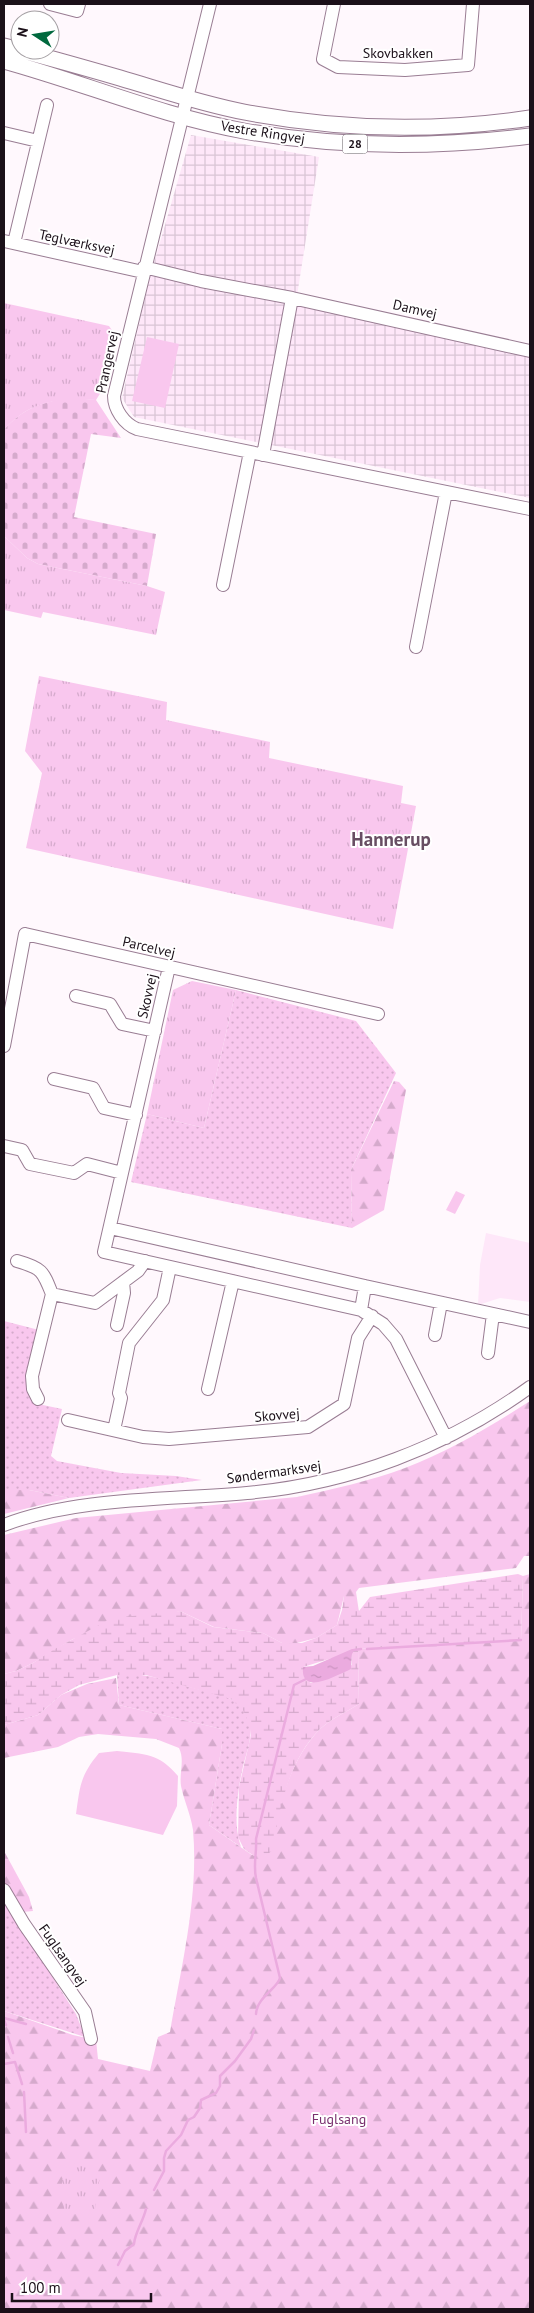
<svg xmlns="http://www.w3.org/2000/svg" width="534" height="2313" font-family="'PT Sans',sans-serif">
<style>
.built{fill:#fee7f9}
.industrial{fill:url(#industrial-grid)}
.grass{fill:url(#grass-dots)}
.forest{fill:url(#forest-firs)}
.wetland{fill:url(#wetland-marsh);fill-rule:evenodd}
.cemetery{fill:url(#cemetery-stones)}
.park{fill:url(#park-tufts)}
.garden{fill:#f9c7ee}
.water{fill:url(#water-ripples)}
.lines{fill:none;stroke-linecap:round;stroke-linejoin:round}
.stream{stroke:#ebabdf;stroke-width:2.5}
.minor-casing{stroke:#997d93;stroke-width:14}
.major-casing{stroke:#997d93;stroke-width:17}
.minor{stroke:#fff;stroke-width:12}
.major{stroke:#fff;stroke-width:15}
.labels{text-anchor:middle;stroke-width:4;stroke-linejoin:round;paint-order:stroke}
.shield{fill:#fff;stroke:#5f585e;stroke-width:1}
.shield-label{font-size:12px;font-weight:bold;fill:#1b1019}
.street-label{font-size:14px;fill:#1b1019;stroke:#fff}
.park-label{font-size:14px;fill:#7a306f;stroke:#fff}
.district-label{font-size:19px;font-weight:bold;fill:#684e63;stroke:#fff}
</style>
<defs>
<pattern id="industrial-grid" width="8" height="8" patternUnits="userSpaceOnUse" patternTransform="scale(1.25)"><rect width="8" height="8" fill="#fee7f9"/><path d="M0 4h8M4 0v8" fill="none" stroke="#d9c5d5"/></pattern>
<pattern id="grass-dots" width="8" height="8" patternUnits="userSpaceOnUse" patternTransform="scale(1.25)"><rect width="8" height="8" fill="#f9c7ee"/><path d="M2 2h.1M6 6h.1" fill="none" stroke="#d5aacc" stroke-width="1.8" stroke-linecap="round"/></pattern>
<pattern id="forest-firs" width="22" height="20" patternUnits="userSpaceOnUse" patternTransform="scale(1.25)"><rect width="22" height="20" fill="#f9c7ee"/><path d="M5 1l3.5 6h-7zM16 11l3.5 6h-7z" fill="#d5aacc"/></pattern>
<pattern id="wetland-marsh" width="20" height="14" patternUnits="userSpaceOnUse" patternTransform="scale(1.25)"><rect width="20" height="14" fill="#f9c7ee"/><path d="M1 5h8M5 5V1M11 12h8M15 12V8" fill="none" stroke="#d5aacc"/></pattern>
<pattern id="cemetery-stones" width="16" height="16" patternUnits="userSpaceOnUse" patternTransform="scale(1.25)"><rect width="16" height="16" fill="#f9c7ee"/><path d="M2 7V4a2 2 0 0 1 4 0v3zM10 15v-3a2 2 0 0 1 4 0v3z" fill="#d5aacc"/></pattern>
<pattern id="park-tufts" width="24" height="20" patternUnits="userSpaceOnUse" patternTransform="scale(1.25)"><rect width="24" height="20" fill="#f9c7ee"/><path d="M3 7l-1-3M5 7V3M7 7l1-3M15 17l-1-3M17 17v-4M19 17l1-3" fill="none" stroke="#d5aacc"/></pattern>
<pattern id="water-ripples" width="26" height="14" patternUnits="userSpaceOnUse" patternTransform="scale(1.25)"><rect width="26" height="14" fill="#ebabdf"/><path d="M2 4q2-2 4 0t4 0M15 11q2-2 4 0t4 0" fill="none" stroke="#c992bf"/></pattern>
</defs>
<rect width="100%" height="100%" fill="#fff8fd"/>
<path class="built" d="M486,1233L530,1243V1302L500,1298L478,1305L480,1265Z"/>
<path class="industrial" d="M191,135L319,157L296,302L530,356V498L134,417L122,398L150,277Z"/>
<path class="grass" d="M236,990L356,1021L396,1073L351,1170L352,1228L131,1182L147,1114L204,1128Z
M4,1321L39,1330L27,1380L38,1404L62,1409L51,1456L57,1461L121,1473L176,1476L202,1480L69,1498L29,1490L4,1491Z
M133,1674C155,1676 176,1683 197,1689C210,1692 226,1694 237,1703C261,1723 247,1747 242,1771C237,1795 233,1824 241,1847L209,1825L222,1744V1729L119,1705L117,1675Z
M4,1901L76,2014L85,2037L4,2011Z"/>
<path class="forest" d="M394,1081L399,1082L406,1090L384,1210L352,1228L351,1170Z
M530,1401V1556H524L516,1568L359,1588L356,1592L359,1612L344,1596L337,1625L316,1638L293,1644L282,1643L263,1633L214,1627L180,1611L73,1639L33,1663L16,1671L4,1674V1535L76,1518L297,1497C333,1489 370,1481 405,1468C449,1451 490,1427 530,1401Z
M5,1490H29L69,1498L4,1514Z
M530,1574V2309H4V2011L73,2035L96,2040L98,2059L150,2071L158,2037L170,2032C181,1967 199,1897 193,1830C191,1815 184,1801 181,1786C179,1773 185,1760 179,1748L156,1739L98,1734L79,1737L58,1747L4,1758V1725L38,1715L61,1695L87,1684L116,1678L119,1705L222,1729V1744L209,1825L252,1855L265,1856C278,1814 288,1761 320,1729C331,1719 346,1712 359,1704L358,1649L521,1640L523,1576Z
M4,1851L29,1897L33,1911L23,1912L4,1884Z"/>
<path class="wetland" d="M518,1574L523,1576L521,1640L358,1649L359,1704C346,1712 331,1719 320,1729C289,1760 279,1808 273,1850L265,1856H254L244,1849L238,1837L239,1787L251,1735L249,1723L243,1710L231,1699L146,1675H117L79,1685L61,1695L38,1715L4,1725V1674L16,1671L33,1663L53,1650L112,1618L180,1611L213,1627L263,1633L282,1643H302L316,1638L337,1625L342,1610L344,1595L359,1611L370,1597ZM352,1652V1665L311,1683L305,1679L303,1667Z"/>
<path class="cemetery" d="M74,398L96,400L121,438L91,434L74,517L156,534L147,586L38,564L27,558L4,536V430C22,408 46,400 74,398Z"/>
<path class="park" d="M4,303L109,326L114,333L101,392L96,400C61,397 28,401 4,430Z
M4,536L27,558L38,564L147,586L165,592L156,635L43,612L41,618L4,610Z
M39,676L167,702L166,720L270,742L269,758L403,786L401,803L416,806L393,929L26,848L42,773L25,751Z
M192,981L236,990L204,1128L147,1114L173,990Z
M83,2162L94,2165L100,2176L95,2209L82,2214L64,2213C63,2200 57,2173 71,2165C74,2163 80,2163 83,2162Z"/>
<path class="garden" d="M147,337L179,344L165,408L132,401Z
M456,1191L465,1195L455,1214L446,1210Z
M117,1751C144,1754 159,1753 178,1776L177,1806L163,1835L76,1814C80,1786 80,1776 99,1753Z"/>
<path class="water" d="M352,1649H355L352,1654L351,1669C337,1675 300,1697 303,1667L313,1666Z"/>
<g class="lines">
<path class="stream" d="M367,1649L521,1640
M354,1650L361,1649
M256,2014C257,1997 277,1989 280,1978L256,1878C253,1864 257,1853 256,1839L294,1685L306,1679
M4,2018L26,2024
M4,2020L6,2025
M8,2037L13,2053
M4,2064L15,2062L22,2084
M24,2092L26,2132
M154,2190L164,2171V2158L166,2151L181,2135L188,2120L194,2117L200,2108L201,2100L216,2093L220,2086V2076L235,2061L251,2039L254,2030
M118,2265L125,2251L134,2244C135,2232 143,2222 146,2209"/>
<defs>
<path id="minor" d="M50,4L77,11L79,4
M210,4L114,396C114,409 124,424 137,429L530,509
M334,4L323,59L338,67L405,70L468,65L473,4
M4,133L38,141
M4,241L143,272
M14,243L47,105
M144,267L201,281L292,298
M263,455L292,298L530,351
M223,585L250,452
M416,647L446,492
M169,967L104,1252L361,1310L383,1324L396,1339L446,1438
M76,996L110,1004L122,1024L155,1031
M4,1046L25,934L378,1014
M54,1079L93,1088L104,1108L136,1115
M4,1146L22,1150L30,1164L74,1173L87,1164L122,1173
M110,1228L365,1286
M17,1261C42,1268 43,1271 52,1294L95,1303L138,1271L145,1261
M361,1310L365,1286L530,1322
M117,1325L124,1293L123,1282
M435,1335L441,1303
M488,1353L493,1314
M208,1389L233,1281
M38,1399L33,1389L32,1376L52,1294
M68,1420L143,1437L169,1439L308,1427L344,1404L358,1338L372,1316
M114,1430L121,1398L119,1393L129,1343L163,1300L170,1267
M4,1525C76,1497 169,1500 247,1493C349,1484 447,1447 530,1387
M4,1890L24,1924L85,2012L91,2039"/>
<path id="major" d="M4,46C43,56 82,67 120,78C161,90 202,104 244,112C338,130 436,132 530,118
M4,61C84,83 162,116 244,131C339,148 435,148 530,136"/>
</defs>
<use href="#minor" class="minor-casing"/>
<use href="#major" class="major-casing"/>
<use href="#minor" class="minor"/>
<use href="#major" class="major"/>
</g>
<g class="labels">
<rect class="shield" x="342.5" y="134.5" width="25" height="19" rx="4"/>
<g class="shield-label">
<text x="355" y="148">28</text>
</g>
<g class="street-label">
<text x="398" y="58">Skovbakken</text>
<text transform="translate(263 132) rotate(9)" y="5">Vestre Ringvej</text>
<text transform="translate(77 242) rotate(12)" y="5">Teglværksvej</text>
<text transform="translate(415 309) rotate(13)" y="5">Damvej</text>
<text transform="translate(107 362) rotate(-78)" y="5">Prangervej</text>
<text transform="translate(149 947) rotate(13)" y="5">Parcelvej</text>
<text transform="translate(147 996) rotate(-77)" y="5">Skovvej</text>
<text transform="translate(277 1415) rotate(-5)" y="5">Skovvej</text>
<text transform="translate(274 1472) rotate(-8)" y="5">Søndermarksvej</text>
<text transform="translate(63 1955) rotate(55)" y="5">Fuglsangvej</text>
</g>
<g class="park-label">
<text x="339" y="2124">Fuglsang</text>
</g>
<g class="district-label">
<text x="391" y="846">Hannerup</text>
</g>
</g>
<rect width="534" height="2313" fill="none" stroke="#1b1019" stroke-width="10"/>
<g transform="translate(35 35) rotate(282)"><circle r="24" fill="#ffffff" stroke="#a49fa3"/>
<path d="M0-4L9 19L0 12L-9 19Z" fill="#01693e"/>
<text y="-8" font-size="14" font-weight="bold" text-anchor="middle" fill="#1b1019">N</text>
</g>
<path d="M12 2293v8h139v-8" fill="none" stroke="#1b1019" stroke-width="2.5"/>
<text x="20" y="2293" font-size="15" fill="#1b1019" stroke="#ffffff" stroke-width="4" paint-order="stroke">100 m</text>
</svg>
